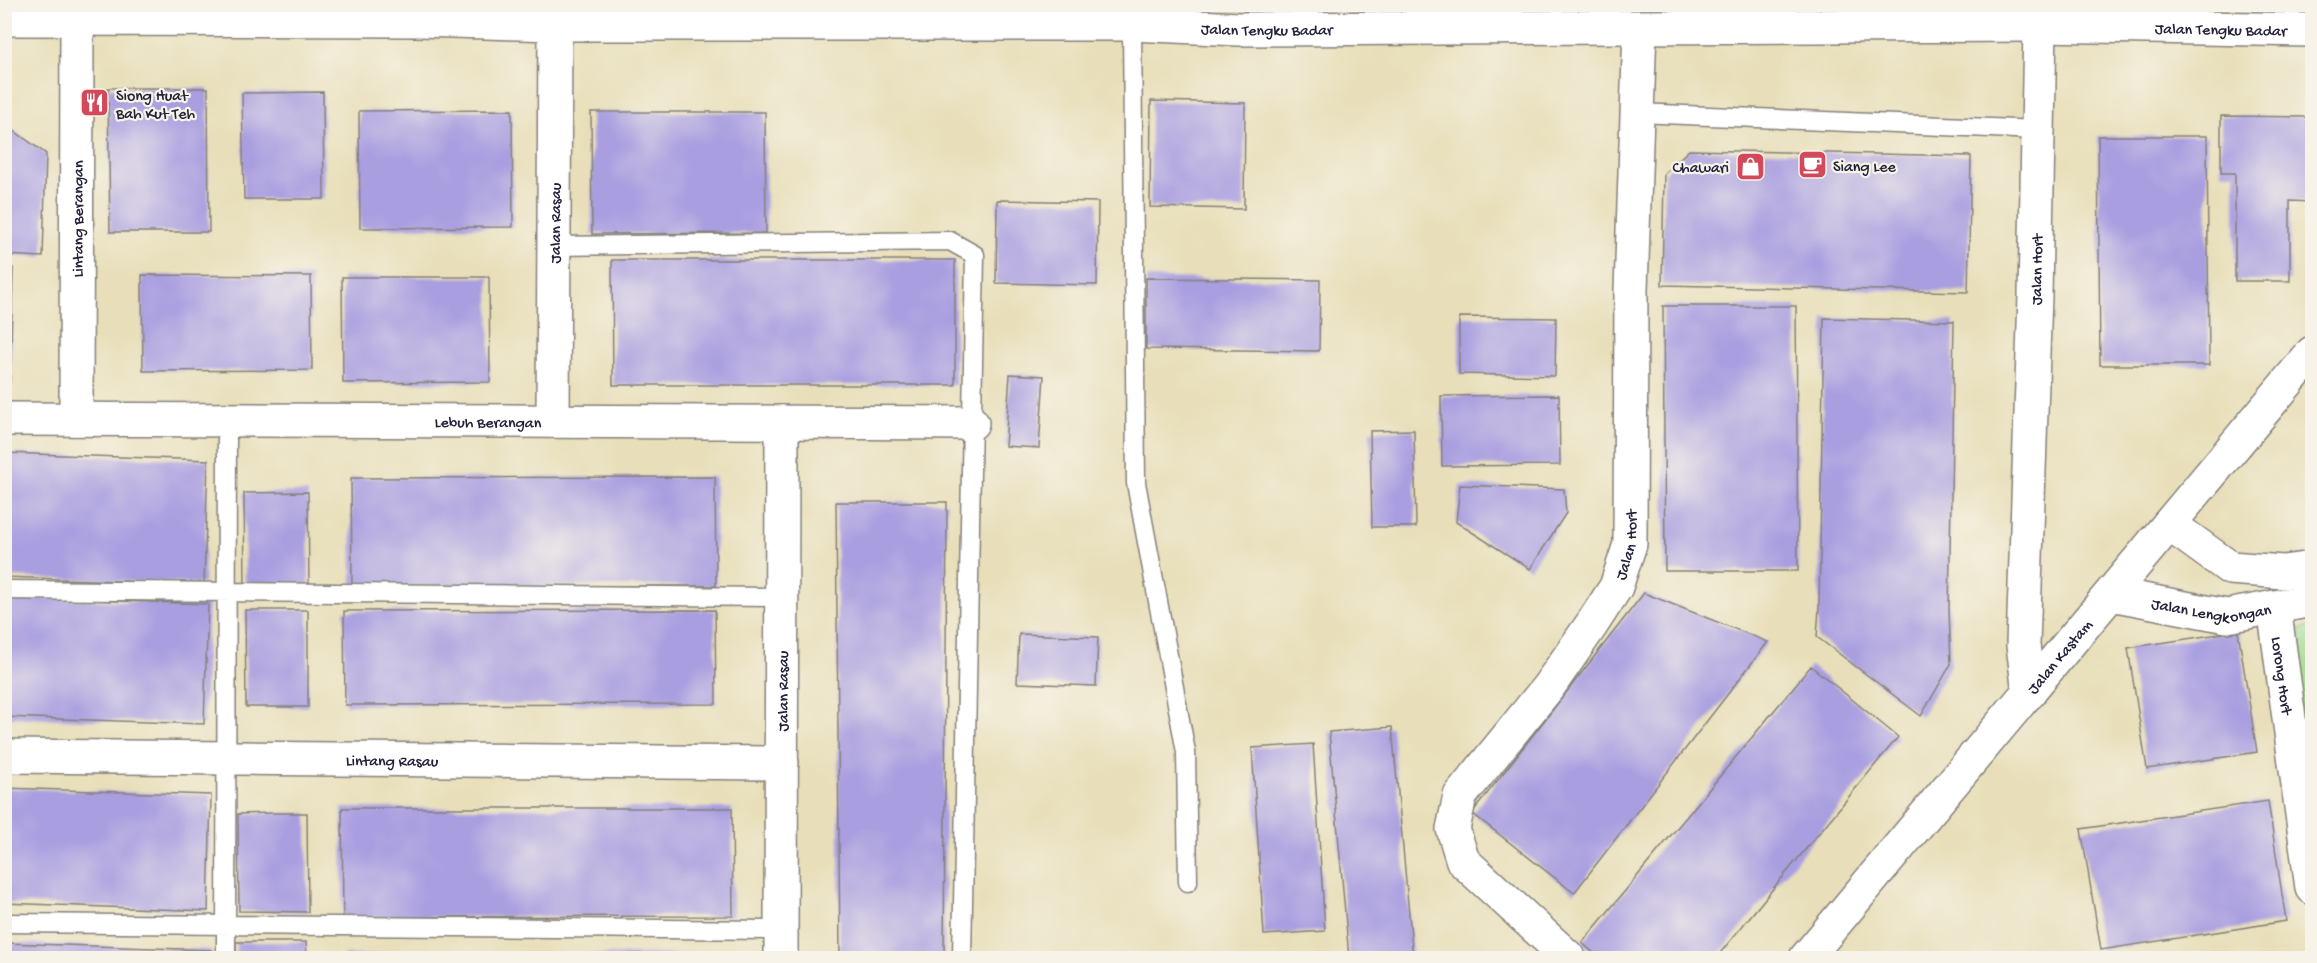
<svg xmlns="http://www.w3.org/2000/svg" width="2317" height="963" font-family="'Gochi Hand',sans-serif">
<style>
.green{fill:#9dd88c;stroke:#607d64;stroke-width:1.5}
.building{fill:#a99ee0}
.lines{fill:none;stroke-linecap:round;stroke-linejoin:round}
.lane-casing{stroke:#85807a;stroke-width:21}
.street-casing{stroke:#85807a;stroke-width:36}
.secondary-casing{stroke:#85807a;stroke-width:36}
.lane{stroke:#fff;stroke-width:18}
.street{stroke:#fff;stroke-width:33}
.secondary{stroke:#fff;stroke-width:33}
.labels{text-anchor:middle;stroke-width:4.5;stroke-linejoin:round;paint-order:stroke}
.street-label{font-size:16px;fill:#22223b;stroke:#f7f3e8}
.poi-label{font-size:16px;fill:#22223b;stroke:#f7f3e8;text-anchor:start}
</style>
<rect width="100%" height="100%" fill="#f7f3e8"/>
<filter id="ink" filterUnits="userSpaceOnUse"><feTurbulence type="fractalNoise" baseFrequency=".0167" numOctaves="2"/><feDisplacementMap in="SourceGraphic" scale="12" xChannelSelector="R" yChannelSelector="G"/><feConvolveMatrix kernelMatrix="1 2 1 2 8 2 1 2 1" color-interpolation-filters="sRGB"/></filter>
<filter id="wash" filterUnits="userSpaceOnUse"><feTurbulence type="fractalNoise" baseFrequency=".008" numOctaves="4" result="noise"/><feDisplacementMap in="SourceGraphic" scale="24" xChannelSelector="R" yChannelSelector="G"/><feGaussianBlur stdDeviation="1.35" result="paint"/><feColorMatrix in="noise" values="0 0 0 0 0 0 0 0 0 0 0 0 0 0 0 0 0 1.4 0 .05"/><feComposite in="paint" operator="in"/></filter>
<g filter="url(#wash)">
<rect width="100%" height="100%" fill="#e8dfba"/>
<path class="green" d="M2312,627V801L2287,631Z"/>
<g id="blocks">
<path class="building" d="M108,88H208L209,232H110Z
M323,92L324,199H244L242,93Z
M1151,101L1245,103L1244,209L1150,207Z
M512,110L513,227L360,228L359,111Z
M591,112H765L766,233L592,234Z
M2221,116L2312,117V202L2290,201V281H2235V173H2221Z
M4,127L10,128L46,154L43,257L4,255Z
M2098,136H2207L2209,365H2100Z
M1689,150L1971,156L1968,292L1662,285L1664,173Z
M997,200L1098,202L1097,285L996,283Z
M612,260H955V385H613Z
M4,268H13L10,382H4Z
M142,275L311,276L312,370L143,371Z
M342,277H489L490,382L343,383Z
M1146,278L1320,280L1319,351L1146,349Z
M1663,306H1796L1798,571H1665Z
M1459,317L1556,318L1555,376L1459,374Z
M1824,318L1954,321L1949,611L1951,664L1921,716L1817,637L1819,608Z
M1010,374L1044,376L1039,448L1005,446Z
M1559,395L1560,465L1442,466L1441,396Z
M1414,430L1416,527H1372L1370,431Z
M4,453L208,460L204,584L4,577Z
M715,477L716,586H352L351,478Z
M1460,485L1564,489L1566,513L1530,569L1456,522Z
M308,492L309,586H245L244,493Z
M836,502H947L944,958H840Z
M1644,593L1768,642L1574,893L1472,813Z
M4,597L208,604L204,724L4,717Z
M245,610H308V707H246Z
M715,610L716,704L345,705L344,611Z
M2238,631L2257,752L2147,769L2128,648Z
M1019,634L1098,637L1096,686L1017,683Z
M1811,666L1898,737L1716,958H1600L1582,943Z
M1392,727L1413,958H1349L1329,732Z
M1313,744L1325,931L1264,935L1252,748Z
M4,788L211,795L208,911L4,903Z
M2268,801L2286,921L2101,950L2081,829Z
M342,808H732L733,916L343,917Z
M274,813H307L308,912L239,911L238,814Z
M236,942H306L307,958H236Z
M4,943L211,950V958H4Z
M642,954H708V958H344V955Z"/>
</g>
</g>
<g filter="url(#ink)">
<use href="#blocks" fill-opacity="0" stroke="#85807a" stroke-width="1.5"/>
<g class="lines">
<defs>
<path id="lane" d="M1414,4L1416,28
M1132,24L1136,483L1186,752L1188,882
M1637,113L2038,130
M554,246L950,241L975,255L962,958
M4,590L782,597
M4,923L781,930
M226,958L227,420"/>
<g id="street">
<path id="s1" d="M4,19L419,20L555,24H1132L1239,29L2040,25L2312,30"/>
<path id="s2" d="M4,419L972,423"/>
<path id="s3" d="M76,419L77,20"/>
<path id="s4" d="M553,421L555,24"/>
<path id="s5" d="M2274,607L2312,888"/>
<path id="s6" d="M2029,693L2023,645L2035,296L2040,25"/>
<path id="s7" d="M4,756L782,763"/>
<path id="s8" d="M781,958L782,422"/>
<path id="s9" d="M1569,958L1463,861L1453,829L1460,796L1549,686L1592,624L1616,587L1630,544L1631,290L1640,28"/>
</g>
<g id="secondary">
<path d="M2169,524L2230,568L2283,572L2312,568"/>
<path id="s10" d="M2111,594L2227,616L2312,600"/>
<path id="s11" d="M1806,958L2312,353"/>
</g>
</defs>
<use href="#lane" class="lane-casing"/>
<use href="#street" class="street-casing"/>
<use href="#secondary" class="secondary-casing"/>
<use href="#lane" class="lane"/>
<use href="#street" class="street"/>
<use href="#secondary" class="secondary"/>
</g>
</g>
<defs>
<symbol id="restaurant-square" viewBox="-11 -11 22 22"><rect x="-9" y="-9" width="18" height="18" rx="4" fill="#d1495b" stroke="#f7f3e8"/><path d="M-5-6h1v4h1v-4h1v4h1v-4h1v5L-1.5 .5V6h-2V.5L-5-1ZM5-6V6H3V1.5H1.5Q1.5-4 5-6Z" fill="#fff"/></symbol>
<symbol id="cafe-square" viewBox="-11 -11 22 22"><rect x="-9" y="-9" width="18" height="18" rx="4" fill="#d1495b" stroke="#f7f3e8"/><path d="M-5.5-4.5H6V0H3Q3 3.5 0 3.5H-2.5Q-5.5 3.5-5.5 0ZM3-3.2v2h1.7v-2ZM-6 4.5H4V6H-6Z" fill="#fff"/></symbol>
<symbol id="shop-square" viewBox="-11 -11 22 22"><rect x="-9" y="-9" width="18" height="18" rx="4" fill="#d1495b" stroke="#f7f3e8"/><path d="M-5-2.5h2.3a2.7 3.5 0 0 1 5.4 0H5L5.5 6h-11ZM-1.5-2.5h3a1.5 2.3 0 0 0-3 0Z" fill="#fff"/></symbol>
</defs>
<g fill-rule="evenodd">
<use href="#restaurant-square" x="78" y="86" width="33" height="33"/>
<use href="#cafe-square" x="1796" y="148" width="33" height="33"/>
<use href="#shop-square" x="1734" y="150" width="33" height="33"/>
</g>
<g class="labels">
<g class="street-label">
<text dy="6" stroke="none"><textPath href="#s1" startOffset="1263">Jalan Tengku Badar</textPath></text>
<text dy="6" stroke="none"><textPath href="#s1" startOffset="2217">Jalan Tengku Badar</textPath></text>
<text dy="6" stroke="none"><textPath href="#s3" startOffset="200">Lintang Berangan</textPath></text>
<text dy="6" stroke="none"><textPath href="#s4" startOffset="198">Jalan Rasau</textPath></text>
<text dy="6" stroke="none"><textPath href="#s6" startOffset="424">Jalan Hort</textPath></text>
<text dy="6" stroke="none"><textPath href="#s2" startOffset="484">Lebuh Berangan</textPath></text>
<text dy="6" stroke="none"><textPath href="#s9" startOffset="516">Jalan Hort</textPath></text>
<text dy="6" stroke="none"><textPath href="#s10" startOffset="102">Jalan Lengkongan</textPath></text>
<text dy="6" stroke="none"><textPath href="#s11" startOffset="394">Jalan Kastam</textPath></text>
<text dy="6" stroke="none"><textPath href="#s5" startOffset="69">Lorong Hort</textPath></text>
<text dy="6" stroke="none"><textPath href="#s8" startOffset="267">Jalan Rasau</textPath></text>
<text dy="6" stroke="none"><textPath href="#s7" startOffset="388">Lintang Rasau</textPath></text>
</g>
<g class="poi-label">
<text x="116" y="100">Siong Huat<tspan x="116" dy="18">Bah Kut Teh</tspan></text>
<text x="1833" y="171">Siang Lee</text>
<text x="1729" y="172" text-anchor="end">Chawari</text>
</g>
</g>
<rect width="2317" height="963" fill="none" stroke="#f7f3e8" stroke-width="24"/>
</svg>
